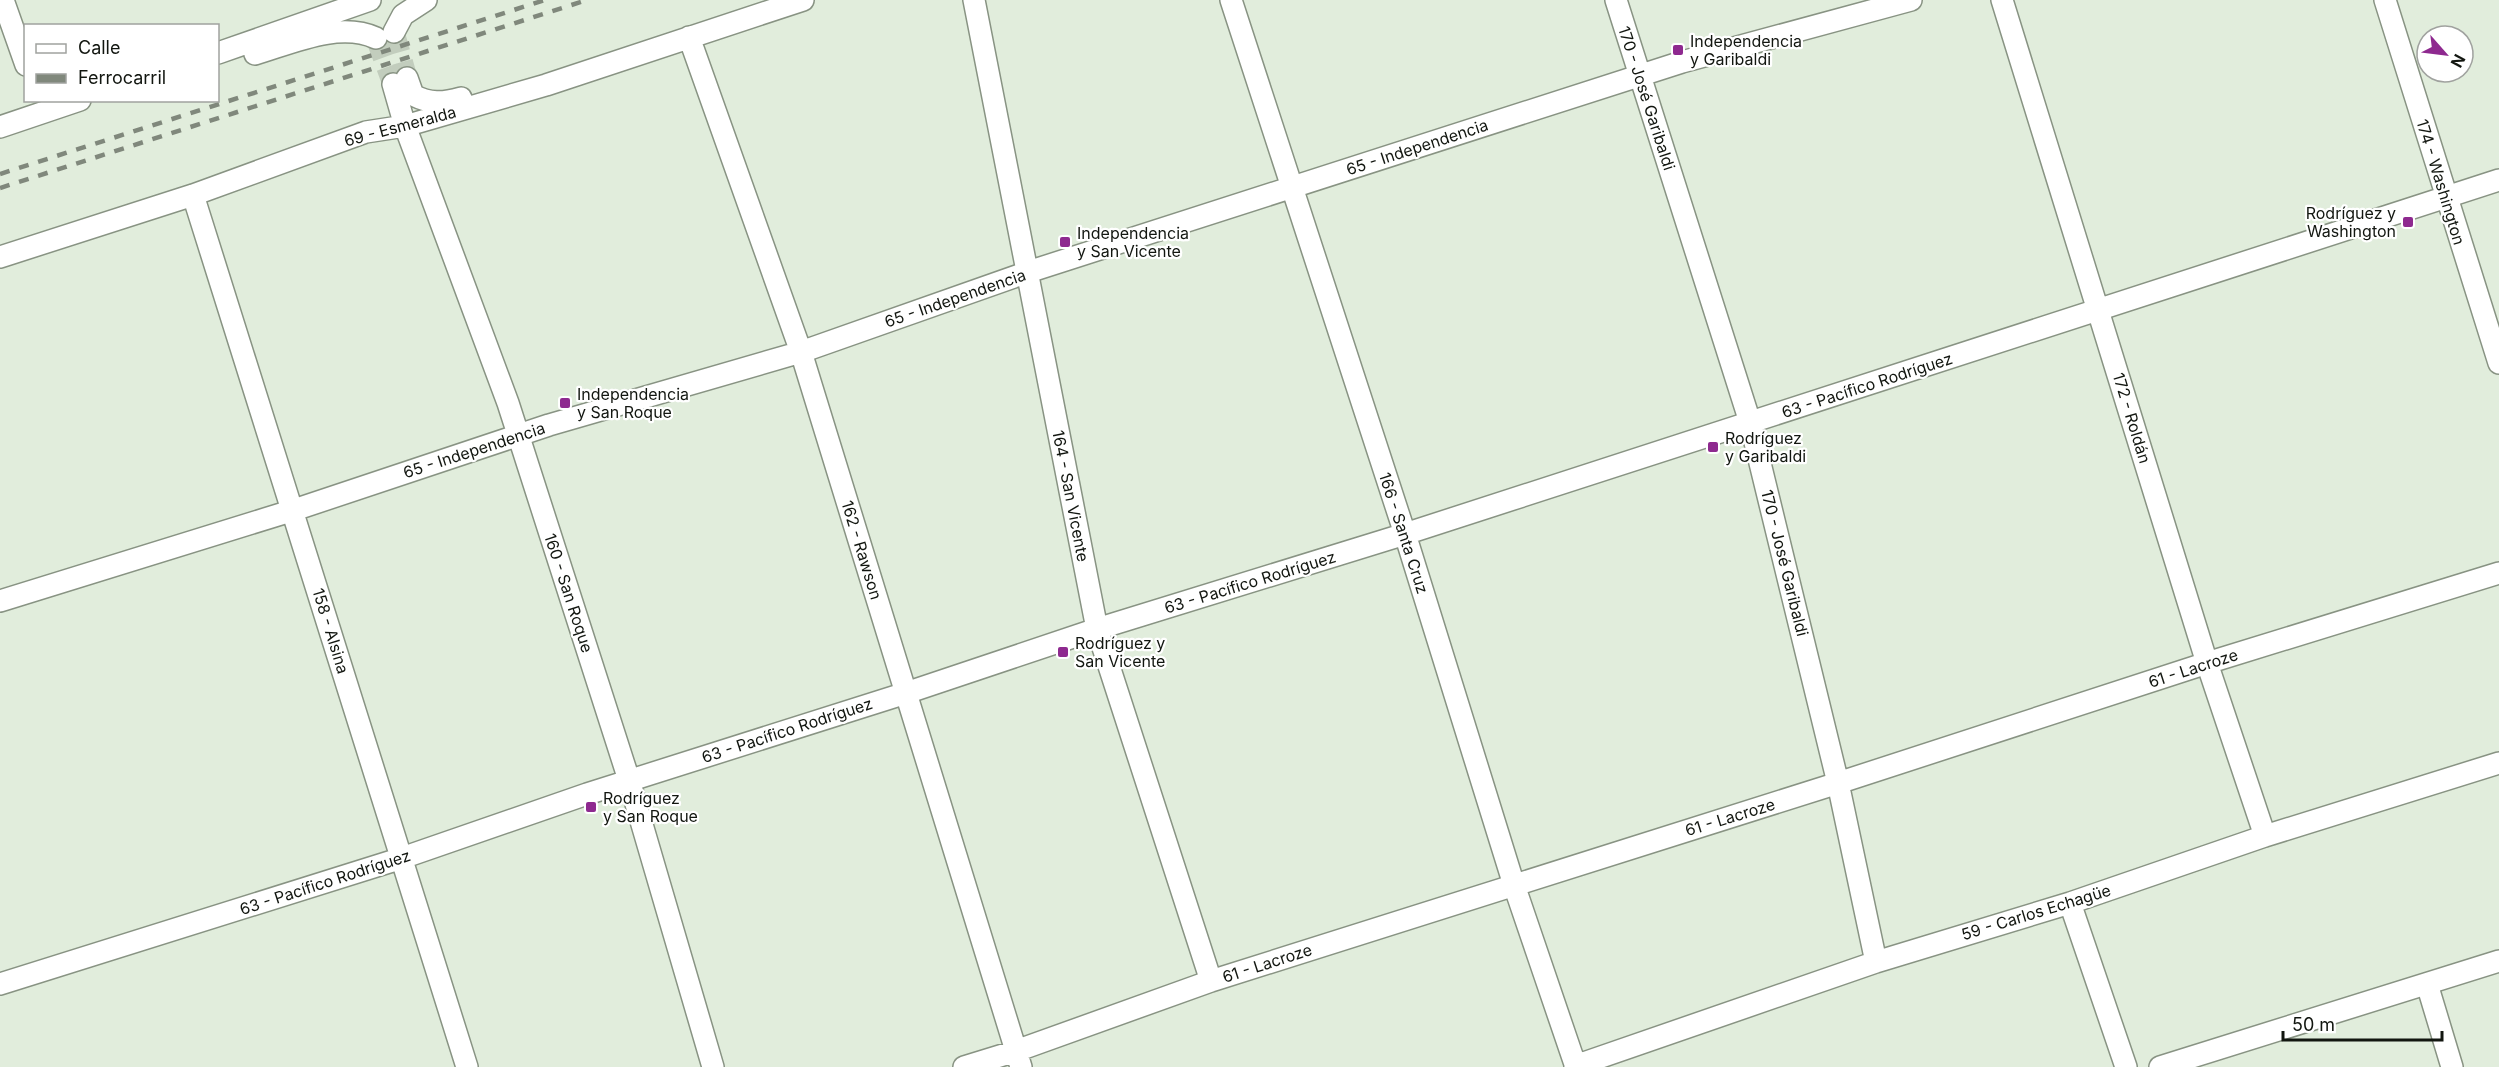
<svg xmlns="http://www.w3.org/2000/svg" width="2499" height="1067" font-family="Inter,sans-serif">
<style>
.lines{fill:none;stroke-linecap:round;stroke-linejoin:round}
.minor-tunnel{stroke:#c2cdbd;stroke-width:21;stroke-dasharray:21 10;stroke-linecap:butt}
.minor-casing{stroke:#889383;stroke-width:24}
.minor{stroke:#fff;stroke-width:21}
.rail{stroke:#80887c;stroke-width:4.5;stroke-dasharray:10 10;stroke-linecap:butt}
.poi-dot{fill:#8e298f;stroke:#fff;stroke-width:2}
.labels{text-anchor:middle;stroke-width:4.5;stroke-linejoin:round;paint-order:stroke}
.poi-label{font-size:16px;fill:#121610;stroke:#fff;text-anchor:start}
.street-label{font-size:16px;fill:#121610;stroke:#fff}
</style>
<rect width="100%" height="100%" fill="#e1eddc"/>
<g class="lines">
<path class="minor-tunnel" d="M394,32L407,78
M376,38L393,84"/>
<defs>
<path id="minor" d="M3,0L26,65
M974,0L1097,629L1211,981
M1231,0L1405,534L1514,885L1576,1067
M1616,0L1750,422L1838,783L1876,962
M2002,0L2207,663L2265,836
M2385,0L2499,363
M394,32L403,15L426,0
M689,37L801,352L1021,1067
M218,53L370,0
M255,54C292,43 339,21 376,38
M407,78L413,95C430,104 443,103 461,98
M393,84L405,126L508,403L629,780L713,1067
M0,127L80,100
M193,195L467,1067
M0,257L193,195L366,132L405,126L546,85L803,0
M0,601L294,510L549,425L801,352L1028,272L1682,62L1911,0
M2070,903L2126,1067
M0,984L402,858L587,794L906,693L1097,629L1405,534L2499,180
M2427,984L2452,1067
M1575,1066L1876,962L2070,903L2265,836L2499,763
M964,1067L1016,1051L1211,981L1838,783L2207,663L2499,573
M2160,1067L2499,961"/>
</defs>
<use href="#minor" class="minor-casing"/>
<use href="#minor" class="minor"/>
<path class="rail" d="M0,174L545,0
M0,188L587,0"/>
</g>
<g class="poi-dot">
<rect x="1672" y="44" width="12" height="12" rx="3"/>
<rect x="2402" y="216" width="12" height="12" rx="3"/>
<rect x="1059" y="236" width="12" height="12" rx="3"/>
<rect x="559" y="397" width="12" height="12" rx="3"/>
<rect x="1707" y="441" width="12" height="12" rx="3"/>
<rect x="1057" y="646" width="12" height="12" rx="3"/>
<rect x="585" y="801" width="12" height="12" rx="3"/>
</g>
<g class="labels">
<g class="poi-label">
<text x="1690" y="47">Independencia<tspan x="1690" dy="18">y Garibaldi</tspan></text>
<text x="2396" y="219" text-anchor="end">Rodríguez y<tspan x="2396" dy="18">Washington</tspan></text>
<text x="1077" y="239">Independencia<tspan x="1077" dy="18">y San Vicente</tspan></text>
<text x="577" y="400">Independencia<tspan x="577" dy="18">y San Roque</tspan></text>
<text x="1725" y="444">Rodríguez<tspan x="1725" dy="18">y Garibaldi</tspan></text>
<text x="1075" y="649">Rodríguez y<tspan x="1075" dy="18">San Vicente</tspan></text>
<text x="603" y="804">Rodríguez<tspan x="603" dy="18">y San Roque</tspan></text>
</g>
<g class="street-label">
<text transform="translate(1647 98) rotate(72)" y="6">170 - José Garibaldi</text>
<text transform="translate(400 126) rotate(-15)" y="6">69 - Esmeralda</text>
<text transform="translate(1417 147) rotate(-18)" y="6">65 - Independencia</text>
<text transform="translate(2441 182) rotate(73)" y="6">174 - Washington</text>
<text transform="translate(955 298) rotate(-19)" y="6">65 - Independencia</text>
<text transform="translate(1867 385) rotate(-18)" y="6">63 - Pacífico Rodríguez</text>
<text transform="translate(2132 418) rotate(73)" y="6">172 - Roldán</text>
<text transform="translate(474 450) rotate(-18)" y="6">65 - Independencia</text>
<text transform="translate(1071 496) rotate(79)" y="6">164 - San Vicente</text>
<text transform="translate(1404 533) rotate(72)" y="6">166 - Santa Cruz</text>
<text transform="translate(862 550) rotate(73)" y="6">162 - Rawson</text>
<text transform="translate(1785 563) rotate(76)" y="6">170 - José Garibaldi</text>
<text transform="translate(1250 582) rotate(-17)" y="6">63 - Pacífico Rodríguez</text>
<text transform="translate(569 593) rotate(72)" y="6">160 - San Roque</text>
<text transform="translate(331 631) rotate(73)" y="6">158 - Alsina</text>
<text transform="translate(2193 668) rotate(-18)" y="6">61 - Lacroze</text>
<text transform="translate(787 730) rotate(-18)" y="6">63 - Pacífico Rodríguez</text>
<text transform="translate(1730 817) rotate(-17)" y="6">61 - Lacroze</text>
<text transform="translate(325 882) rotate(-18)" y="6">63 - Pacífico Rodríguez</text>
<text transform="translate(2036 912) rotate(-17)" y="6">59 - Carlos Echagüe</text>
<text transform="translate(1267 963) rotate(-18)" y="6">61 - Lacroze</text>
</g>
</g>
<rect x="24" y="24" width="195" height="78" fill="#ffffff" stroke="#a0a29f" stroke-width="1.5"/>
<rect x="36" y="44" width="30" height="9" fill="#ffffff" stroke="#a0a29f" stroke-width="1.5"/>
<text x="78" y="54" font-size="18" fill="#121610">Calle</text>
<rect x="36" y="74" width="30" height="9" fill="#80887c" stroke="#a0a29f" stroke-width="1.5"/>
<text x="78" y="84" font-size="18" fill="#121610">Ferrocarril</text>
<g transform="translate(2445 54) rotate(118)"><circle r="28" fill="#ffffff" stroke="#a0a29f" stroke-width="1.5"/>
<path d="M0-4.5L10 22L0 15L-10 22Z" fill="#8e298f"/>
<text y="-9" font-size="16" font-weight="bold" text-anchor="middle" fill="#121610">N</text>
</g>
<path d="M2283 1031v9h159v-9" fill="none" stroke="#121610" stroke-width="3"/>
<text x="2292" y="1031" font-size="18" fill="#121610" stroke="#ffffff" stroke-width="4.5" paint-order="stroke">50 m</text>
</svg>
